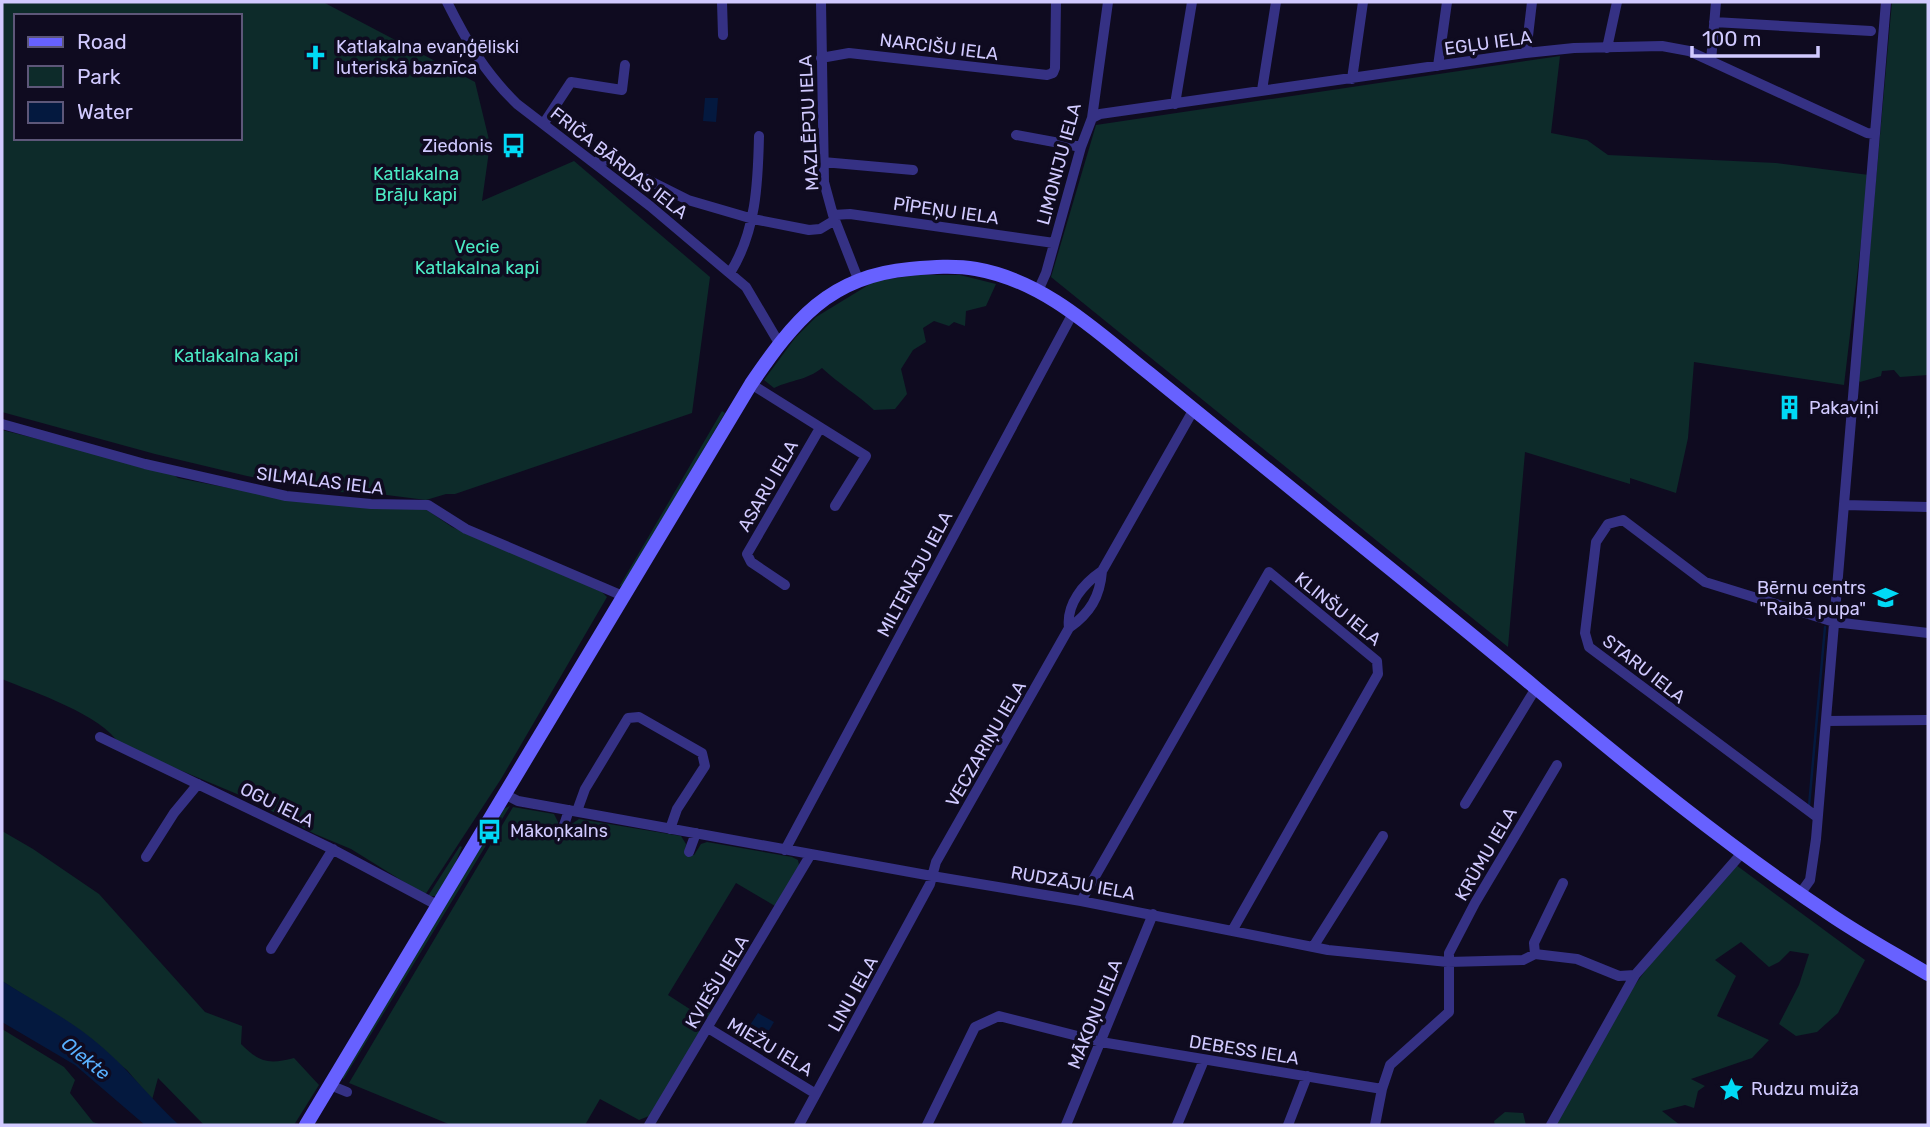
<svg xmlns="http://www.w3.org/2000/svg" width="1930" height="1127" font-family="Rubik,sans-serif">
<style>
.green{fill:#0d2b2a;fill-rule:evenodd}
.water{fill:#04193f}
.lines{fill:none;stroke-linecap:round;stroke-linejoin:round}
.stream{stroke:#04193f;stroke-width:2.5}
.street{stroke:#353184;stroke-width:10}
.secondary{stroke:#6761ff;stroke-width:14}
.labels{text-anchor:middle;stroke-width:7;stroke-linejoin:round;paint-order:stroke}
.street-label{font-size:18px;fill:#d1caff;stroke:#0f0b20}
.poi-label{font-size:18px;fill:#d1caff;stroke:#0f0b20;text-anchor:start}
.park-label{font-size:18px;fill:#4beac4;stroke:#0f0b20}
.water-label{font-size:19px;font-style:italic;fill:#58b0ff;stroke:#0f0b20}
</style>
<rect width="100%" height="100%" fill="#0f0b20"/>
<path class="green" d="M2,2H323L475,82L490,144L482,201L574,161L710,277L692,413L455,494H446L426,500L371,493L335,492L247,476L155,454L2,412ZM16,16H240V138H16Z
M1892,2H1928V375L1900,377L1894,370L1882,371L1881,376L1860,382L1858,380Z
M1560,56L1551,133L1587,140L1608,155L1776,163L1869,175L1844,385L1694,362L1688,438L1676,493L1630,478V484L1525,452L1508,647L1051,277L1096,125Z
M918,275H960L996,284L986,306L966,311L965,326L954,322L949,326L934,321L923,328L926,342L913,350L901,369L907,394L895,409L874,410C858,395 839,384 822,368C805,381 793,379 774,388L764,380L795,338L816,317L875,281Z
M722,411L725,413L624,584L619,587Z
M2,430L170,472L178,478L234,489L427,510L452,527L602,592L607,597L501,779L425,895L351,849L315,834L249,799L120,745C101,714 35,693 2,679Z
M510,806L343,1080V1073L503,809Z
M513,807L554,814L558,822V827L566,830L570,825L579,819L681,836L686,844L685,852L694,855L701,844L707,842L792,857L798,860L800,870L775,906L736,883L668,995L699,1015L711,1012L719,999L708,1018L698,1017L695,1022L700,1034L649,1116L639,1120L600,1099L585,1125H451L349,1083Z
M2,831L33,849L99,894L205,1012L242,1026L241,1044C259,1062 268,1065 294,1058L319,1085L294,1125H204L158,1078L152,1100L127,1070L46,1009L2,981Z
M460,846L462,847L450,876L438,896H428Z
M1736,865L1865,960L1838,1013L1817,1032L1796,1036L1779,1024L1799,985L1809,954L1790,951L1779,962L1769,967L1741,942L1715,960L1736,976L1717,1016L1769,1040L1752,1058L1691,1079L1705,1086L1698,1091L1694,1108L1685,1105L1662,1111L1680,1125H1555L1623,1002L1652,961Z
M2,1029L64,1067L75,1080L70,1093L93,1122L102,1125H2Z
M1505,1112L1523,1113L1526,1125H1495L1494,1121Z"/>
<path class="water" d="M705,98H718L716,122L703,121Z
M2,981C35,1002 73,1021 102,1047C130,1071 152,1100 179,1125H145L75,1065L2,1022Z
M758,1013L774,1022L761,1044L744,1034Z"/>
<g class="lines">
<path class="stream" d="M1809,806L1825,627"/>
<path class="street" d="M447,2C467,42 485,73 517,104L650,206L746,287L779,343
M722,2L723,35
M821,2L824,182L833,215L858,279
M1714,22L1871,31
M1607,48L1617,2
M1526,53L1532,2
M821,58L849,53L1047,75L1053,73L1055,68L1056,2
M1711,61L1716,2
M1438,66L1447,2
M1352,79L1363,2
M1262,90L1276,2
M1175,104L1192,2
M1092,118L1100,114L1526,53L1574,48L1662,46L1689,51L1867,133L1875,134
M544,123L571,82L622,90L625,65
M1016,135L1081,147
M823,162L913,170
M594,163L601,159L610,161L688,200L753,219L809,230L820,229L835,220
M833,215L850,214L1054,243
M730,273C756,232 758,183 759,136
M1038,291L1046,273L1081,147L1092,118L1108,2
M751,384L866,456L835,506
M2,424L145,464L286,496L371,504L428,505L466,529L623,596
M1844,505L1928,507
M785,585L751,562L747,554L820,428
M1069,628C1066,604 1083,584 1102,571L1194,409
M1826,721L1928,720
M100,737L328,847L437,905
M504,794L518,801L932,876L1081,901L1328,950L1448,962L1523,960L1535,954L1577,959L1619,976L1635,975
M1465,804L1536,688
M577,811L585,789L628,718L639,717L702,753L705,766L677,809L670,829
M1817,817L1589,647L1585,633L1596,542L1608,524L1623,520L1705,582L1834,622L1928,633
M563,828L569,810
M785,850L1073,313
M689,852L696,833
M146,857L174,813L198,784
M1800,894L1810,880L1816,839L1886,2
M1081,901L1269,572L1377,661L1378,674L1232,931
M1313,947L1383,836
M271,949L333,849
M1535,954L1534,943L1563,883
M708,1028L816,1094
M330,1085L347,1092
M649,1125L811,854
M799,1125L930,884L936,862L1069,628C1090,613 1100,597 1102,571
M927,1125L975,1027L999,1016L1101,1042L1382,1089
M1066,1125L1153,914
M1177,1125L1204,1060
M1288,1125L1307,1076
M1375,1125L1382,1089L1390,1065L1449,1012V953L1475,903L1557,765
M1551,1125L1635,975L1742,853"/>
<path class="secondary" d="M306,1125L751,384C794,321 829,276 910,269C932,267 954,265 976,269C1045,281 1097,332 1150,374C1200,414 1249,454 1298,494C1378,559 1458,623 1537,689C1631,767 1726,845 1828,913C1860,935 1895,954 1928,974"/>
</g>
<defs>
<symbol id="church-bare" viewBox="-9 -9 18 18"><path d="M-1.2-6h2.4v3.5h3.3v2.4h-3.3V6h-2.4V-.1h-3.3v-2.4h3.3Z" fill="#00d9f5" stroke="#0f0b20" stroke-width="2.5" paint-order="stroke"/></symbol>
<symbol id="bus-bare" viewBox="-9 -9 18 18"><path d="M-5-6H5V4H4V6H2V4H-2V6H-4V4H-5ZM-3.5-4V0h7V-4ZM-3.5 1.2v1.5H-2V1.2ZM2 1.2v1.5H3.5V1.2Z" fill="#00d9f5" stroke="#0f0b20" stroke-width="2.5" paint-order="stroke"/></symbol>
<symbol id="building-bare" viewBox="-9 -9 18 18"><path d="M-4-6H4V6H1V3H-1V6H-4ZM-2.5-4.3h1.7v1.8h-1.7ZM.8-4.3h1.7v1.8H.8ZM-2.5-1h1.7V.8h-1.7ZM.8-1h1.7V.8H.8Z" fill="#00d9f5" stroke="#0f0b20" stroke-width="2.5" paint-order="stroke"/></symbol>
<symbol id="school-bare" viewBox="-9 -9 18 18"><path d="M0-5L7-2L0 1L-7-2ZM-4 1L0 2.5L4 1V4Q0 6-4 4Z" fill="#00d9f5" stroke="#0f0b20" stroke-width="2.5" paint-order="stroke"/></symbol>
<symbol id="sight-bare" viewBox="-9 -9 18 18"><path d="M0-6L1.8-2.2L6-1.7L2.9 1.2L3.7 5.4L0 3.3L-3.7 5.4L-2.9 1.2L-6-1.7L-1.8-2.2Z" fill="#00d9f5" stroke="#0f0b20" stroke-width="2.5" paint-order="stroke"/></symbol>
</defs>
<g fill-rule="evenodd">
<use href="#church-bare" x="298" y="40" width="35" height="35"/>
<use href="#bus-bare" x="496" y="128" width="35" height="35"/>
<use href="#building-bare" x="1772" y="390" width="35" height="35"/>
<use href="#school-bare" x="1868" y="580" width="35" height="35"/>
<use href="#bus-bare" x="472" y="814" width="35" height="35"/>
<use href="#sight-bare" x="1714" y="1072" width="35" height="35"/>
</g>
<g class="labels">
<g class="street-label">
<text transform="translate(1488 43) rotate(-8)" y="6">EGĻU IELA</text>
<text transform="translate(939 47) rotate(7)" y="6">NARCIŠU IELA</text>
<text transform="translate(809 123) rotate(-93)" y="6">MAZLĒPJU IELA</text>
<text transform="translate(619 163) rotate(38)" y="6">FRIČA BĀRDAS IELA</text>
<text transform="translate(1059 164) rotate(-75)" y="6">LIMONIJU IELA</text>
<text transform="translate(946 211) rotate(8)" y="6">PĪPEŅU IELA</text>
<text transform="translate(320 481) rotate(7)" y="6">SILMALAS IELA</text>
<text transform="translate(768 486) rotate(-60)" y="6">ASARU IELA</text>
<text transform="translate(915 574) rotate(-62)" y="6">MILTENĀJU IELA</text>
<text transform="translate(1338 609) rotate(39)" y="6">KLINŠU IELA</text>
<text transform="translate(1644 669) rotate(38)" y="6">STARU IELA</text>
<text transform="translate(986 744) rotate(-60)" y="6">VECZARIŅU IELA</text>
<text transform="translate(277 805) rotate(26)" y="6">OGU IELA</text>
<text transform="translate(1486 854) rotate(-60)" y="6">KRŪMU IELA</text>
<text transform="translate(1073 883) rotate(10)" y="6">RUDZĀJU IELA</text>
<text transform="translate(717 982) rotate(-59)" y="6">KVIEŠU IELA</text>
<text transform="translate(853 994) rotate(-61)" y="6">LINU IELA</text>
<text transform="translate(1095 1014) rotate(-68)" y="6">MĀKOŅU IELA</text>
<text transform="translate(770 1047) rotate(31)" y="6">MIEŽU IELA</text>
<text transform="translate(1244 1050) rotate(9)" y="6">DEBESS IELA</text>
</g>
<g class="poi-label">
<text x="336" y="53">Katlakalna evaņģēliski<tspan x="336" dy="21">luteriskā baznīca</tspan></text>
<text x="493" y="152" text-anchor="end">Ziedonis</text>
<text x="1809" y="414">Pakaviņi</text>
<text x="1866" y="594" text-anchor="end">Bērnu centrs<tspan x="1866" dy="21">"Raibā pupa"</tspan></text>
<text x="510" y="837">Mākoņkalns</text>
<text x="1751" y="1095">Rudzu muiža</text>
</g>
<g class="park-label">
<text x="416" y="180">Katlakalna<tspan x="416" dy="21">Brāļu kapi</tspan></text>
<text x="477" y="253">Vecie<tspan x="477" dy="21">Katlakalna kapi</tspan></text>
<text x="236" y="362">Katlakalna kapi</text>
</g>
<g class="water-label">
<text transform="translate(86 1058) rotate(39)" y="7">Olekte</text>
</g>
</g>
<rect width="1930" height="1127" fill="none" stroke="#d1caff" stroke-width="7"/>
<rect x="14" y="14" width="228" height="126" fill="#0f0b20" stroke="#5d5779" stroke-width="2"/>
<rect x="28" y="37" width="35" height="10" fill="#6761ff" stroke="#5d5779" stroke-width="2"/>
<text x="77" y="49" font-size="21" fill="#d1caff">Road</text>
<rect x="28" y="66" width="35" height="21" fill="#0d2b2a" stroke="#5d5779" stroke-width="2"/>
<text x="77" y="84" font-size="21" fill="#d1caff">Park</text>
<rect x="28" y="102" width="35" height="21" fill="#04193f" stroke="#5d5779" stroke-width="2"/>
<text x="77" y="119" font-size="21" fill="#d1caff">Water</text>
<path d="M1692 46v10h126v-10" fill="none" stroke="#d1caff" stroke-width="3.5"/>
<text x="1702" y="46" font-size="21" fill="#d1caff" stroke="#0f0b20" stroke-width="5" paint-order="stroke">100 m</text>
</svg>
